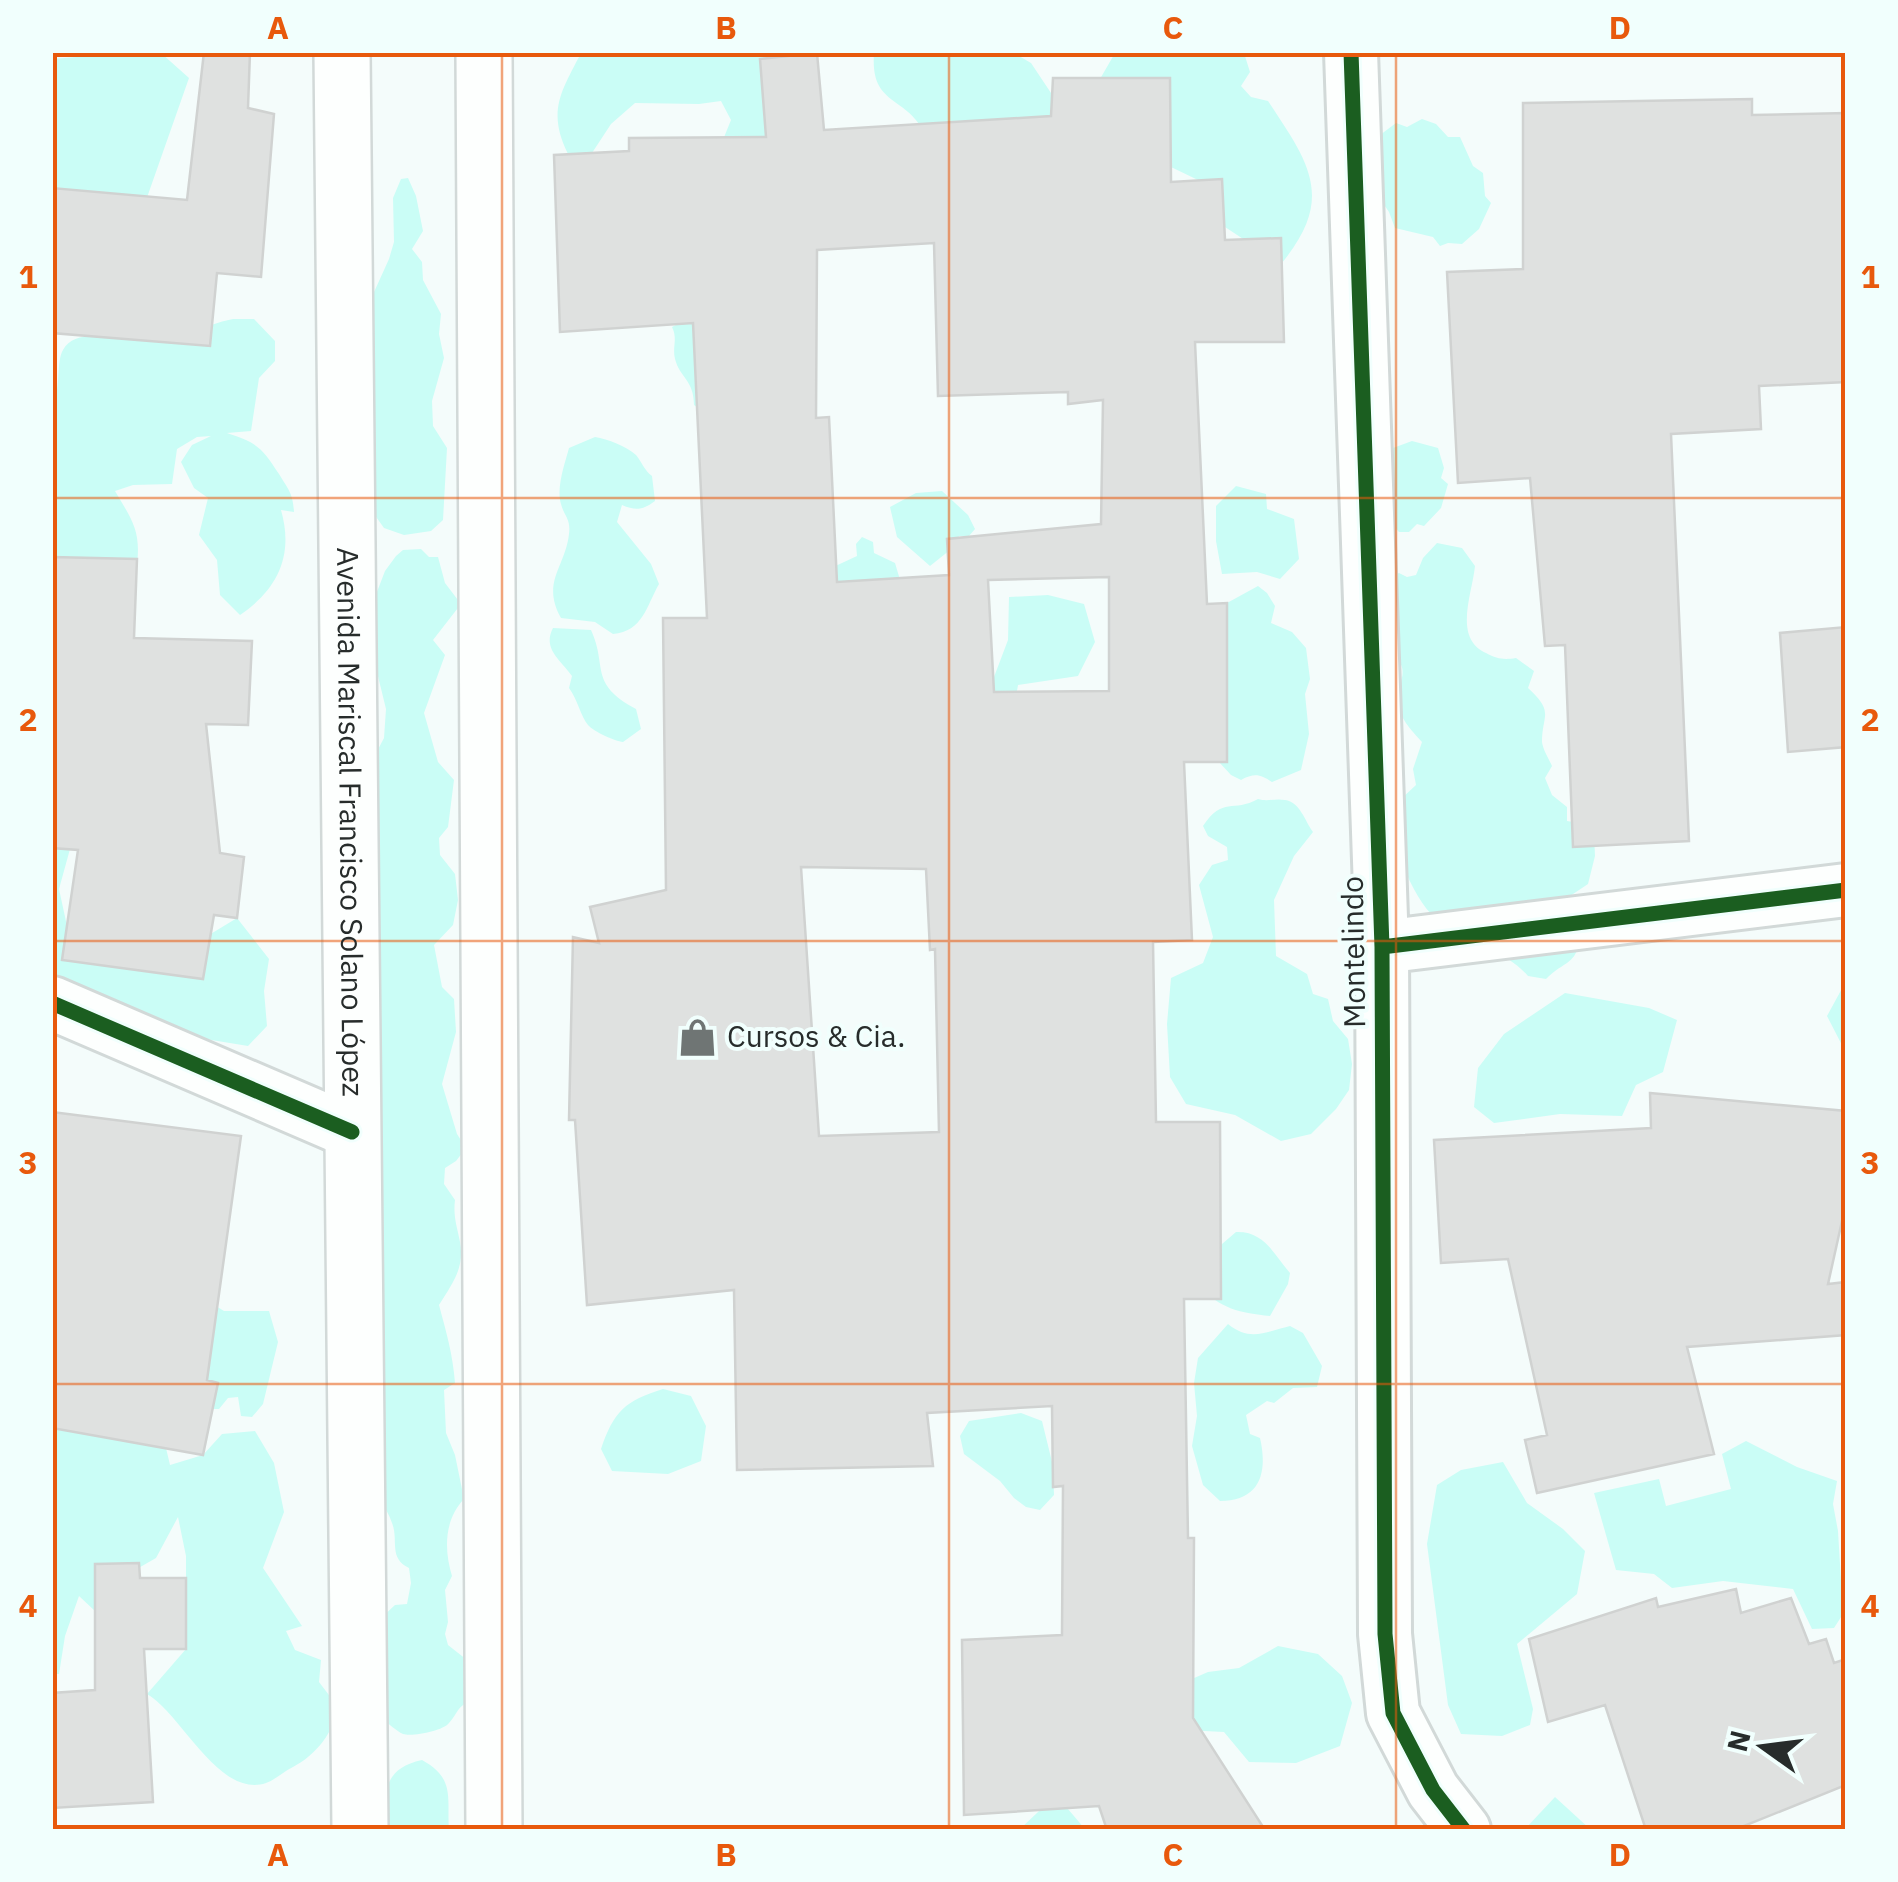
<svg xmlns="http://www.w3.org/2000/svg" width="1898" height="1882" font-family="'IBM Plex Sans',sans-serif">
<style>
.green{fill:#cafdf6}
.building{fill:#dfe1e0;stroke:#d0d2d1;stroke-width:2.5;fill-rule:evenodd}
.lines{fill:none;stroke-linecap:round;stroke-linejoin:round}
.minor-casing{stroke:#d2d9d8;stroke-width:58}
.primary-casing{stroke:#d2d9d8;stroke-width:60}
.minor{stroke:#fdfffe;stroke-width:52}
.primary{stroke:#fdfffe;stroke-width:55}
.cycleway-casing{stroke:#f1fffd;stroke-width:21}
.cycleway{stroke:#1b5e20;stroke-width:15}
.grid{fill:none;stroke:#e8590c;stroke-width:2.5;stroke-opacity:0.55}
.labels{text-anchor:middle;stroke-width:8;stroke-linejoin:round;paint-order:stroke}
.street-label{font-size:30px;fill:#272c2b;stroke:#f1fffd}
.poi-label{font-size:30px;fill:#272c2b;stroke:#f1fffd;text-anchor:start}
.neatline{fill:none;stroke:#e8590c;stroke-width:4}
.grid-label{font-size:32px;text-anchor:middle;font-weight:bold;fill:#e8590c}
</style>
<rect width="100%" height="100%" fill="#f4fcfb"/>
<path class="green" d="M126,53H161L189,78L144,206H53L52,59Z
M581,53H804L770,68L789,104L824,123L825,146L712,167L731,120L721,101L699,104L635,103L611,124L592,153L568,154C547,111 561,92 581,53Z
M874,53H1014L1031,63L1067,117L925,134C906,94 870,107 874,53Z
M1115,53H1244L1250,72L1241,86L1251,97L1268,101C1309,163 1336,198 1281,264L1225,227L1224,215L1198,180L1171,167L1100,79Z
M1422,119L1436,124L1448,137H1460L1473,166L1483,173L1485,196L1491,203L1479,229L1462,244L1448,243L1440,246L1433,237L1395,228L1389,212L1370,184L1380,135L1396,123L1407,127Z
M408,178L416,196L423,231L412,249L422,262L423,280L441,314L439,334L444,358L432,401L433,426L447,448L443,520L431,531L404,535L384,528L364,500L365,312L389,259L394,242L393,198L401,179Z
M702,297L701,410L694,405C694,380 680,378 675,359C672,347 678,339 672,327L684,321Z
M233,319H254L275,341V361L259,378L251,431L227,433C258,443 262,448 279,474C288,489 293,493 294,512L281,510C294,555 278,589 240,615L220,595L217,560L199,535L208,498L194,488L181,462L192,445L211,436L197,437L177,449L172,484L133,485L115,491C134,523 142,533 136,571L53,590L52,410C61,390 56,361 63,350C76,325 121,341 143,341C175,342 203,325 233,319Z
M595,437C608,439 626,446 636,455C642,462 644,470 652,476L655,501C643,510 636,511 622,505L617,522L651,564L659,584C646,607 643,631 613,634L595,622L561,618C541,582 565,568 569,534C571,519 564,516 561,504C556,488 565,463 569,448Z
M1412,441L1438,448L1444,468L1441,478L1448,484L1441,508L1424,526L1417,524L1409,532H1399L1391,523L1382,465L1393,448Z
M1236,486L1266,494L1267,509L1294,519L1299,559L1280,579L1257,572L1222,574L1216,541V506Z
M942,491L968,515L975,529L969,536H959L955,546L930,566L897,537L890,507L916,493Z
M862,537L873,542L874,553L895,563L903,590L882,674L829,569L857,556L856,544Z
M1437,543L1462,548L1475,566C1472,595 1453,638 1486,653C1497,659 1504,660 1516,658L1534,671L1528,688C1555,713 1542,714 1542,742C1543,750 1549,759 1552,766L1545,778L1552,795L1567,807V821L1585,824L1594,834L1595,856L1588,884L1570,896L1580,906C1580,925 1585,951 1567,963C1558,969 1554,971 1546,979L1528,976C1506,951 1470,941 1442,923C1413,905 1395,845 1385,814L1416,785L1413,769L1422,742C1411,730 1397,716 1398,698C1398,682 1409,673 1397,658L1386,580L1399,573L1407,577L1416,575L1423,558Z
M421,549L429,557H438L445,583L461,604L433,640L445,655L424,713L438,762L454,780L448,827L439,838L440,855L455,874L458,900L453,925L434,945L442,987L454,999L456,1032L442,1084L457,1134L466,1148L456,1161L445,1168L444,1184L455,1200C453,1217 457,1226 460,1242C465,1268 452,1284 439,1305C446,1331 453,1355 455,1383L444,1390L446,1433L455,1455L464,1499C444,1520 444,1550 452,1576L445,1590L448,1622L445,1634L448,1645L481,1671L471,1700C455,1709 459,1712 449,1723C443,1731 412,1737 403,1734C396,1731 390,1724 383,1720L380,1619L395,1605L407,1604L411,1583L409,1568C388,1558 399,1540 392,1523C389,1514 384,1507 381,1499L382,1145L374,1114L364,776L384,738L386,709L365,623L385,571L396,556L403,550Z
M1258,586L1267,593L1275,606L1271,623L1292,632L1306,648L1310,679L1305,694L1309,734L1301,770L1272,782C1260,774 1254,773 1241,780L1231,775L1207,749L1213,610L1218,603H1227Z
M1048,595L1084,604L1095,642L1078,676L1018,685L1007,748L956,677H994L1008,640L1009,597Z
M553,628L591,630C608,667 588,683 636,709L641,729L623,742C615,741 594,732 588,725C581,717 577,698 569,688L572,676C561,660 542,649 553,628Z
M1258,799C1268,802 1275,798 1285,800C1300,802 1305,821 1313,832L1294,856L1274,900L1276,956L1307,974L1313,994L1328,999L1333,1021L1348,1039L1352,1064L1349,1090L1336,1109L1311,1134L1281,1141L1235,1115L1186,1104L1170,1077L1167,1024L1171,978L1203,963L1213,937L1199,885L1212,865L1228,860L1227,847L1208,836L1203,826C1223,796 1233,813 1258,799Z
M52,848L70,849L59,889L67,926L63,960L209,935L237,918L269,959L264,991L267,1026L248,1046L181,1035L53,994Z
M1845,983V1051L1827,1016Z
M1565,993L1649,1008L1677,1020L1663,1072L1636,1085L1622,1116L1560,1114L1494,1123L1474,1107L1478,1068L1504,1034Z
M1236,1232C1264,1231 1273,1253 1290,1273L1288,1284L1270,1316C1241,1313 1219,1309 1199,1285L1215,1250Z
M211,1303L224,1311H269L278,1342L263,1404L252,1417L241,1416L238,1397L228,1398L219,1409H205Z
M1228,1324C1250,1342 1265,1332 1290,1326L1303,1333L1322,1366L1317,1387L1293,1388L1274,1403L1267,1401L1246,1415L1250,1434L1260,1438C1268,1473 1260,1501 1220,1501L1203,1485L1192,1446L1197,1416L1194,1383L1198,1358Z
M663,1389L691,1396L706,1426L701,1461L668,1474L612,1471L601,1449C614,1411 625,1401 663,1389Z
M1021,1413L1042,1421L1053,1466L1054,1495L1040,1510L1026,1507L1014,1498L1000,1481L964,1454L960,1436L969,1421Z
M52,1428L166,1448L170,1465L203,1455L222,1434L255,1431L274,1463L284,1512L263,1568L302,1626L286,1631L295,1650L321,1660L319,1682L338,1707C334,1732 316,1755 293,1767C284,1771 275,1780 266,1783C219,1799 181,1713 147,1694L186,1649V1556L178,1517L156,1558L121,1578L95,1611L79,1596L65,1636L59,1674H53Z
M1746,1441L1797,1467L1837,1481L1833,1504L1838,1531L1843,1614L1834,1628L1812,1629L1793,1589L1723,1581L1672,1588L1654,1574L1616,1570L1594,1493L1659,1479L1666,1506L1731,1489L1722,1454Z
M1503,1462L1527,1503L1563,1529L1585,1551L1577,1594L1517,1644L1533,1709L1530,1725L1502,1736L1461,1734L1448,1705L1427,1544L1437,1485L1461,1470Z
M1278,1646L1318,1654L1342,1676L1352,1703L1340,1746L1296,1763L1249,1762L1224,1732L1185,1730L1171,1688L1208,1672L1239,1668Z
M422,1760C455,1778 447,1797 449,1829H383C385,1795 381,1769 422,1760Z
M1056,1795L1085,1829L1019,1830Z
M1555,1797L1590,1829H1525Z"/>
<path class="building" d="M204,52H250L248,108L274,114L261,277L217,273L210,346L52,333V188L187,200Z
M817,53L824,130L1051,116L1053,78H1170L1171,182L1222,179L1225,240L1281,238L1284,342H1195L1207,604L1227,603V762H1184L1192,940L1153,942L1156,1122H1220L1221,1299H1184L1188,1538H1194L1193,1718L1265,1830H1107L1099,1806L964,1815L962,1640L1062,1635L1063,1486L1053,1487L1052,1406L927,1413L933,1466L737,1470L734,1290L587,1305L575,1120H569L573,937L599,943L590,907L666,890L663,618H707L693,323L560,332L554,155L629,151V138L766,137L760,59ZM934,243L938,396L1068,392V404L1103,400L1101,524L947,539L949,575L837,582L829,417L816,418L817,250ZM1109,577V691L994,692L988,580ZM801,867L926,869L930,950L935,949L939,1132L819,1136Z
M1752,99V115L1846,113V382L1759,386L1761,429L1671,434L1689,841L1573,847L1565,645L1545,646L1530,478L1458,483L1447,272L1523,269V103Z
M52,557L137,559L134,638L252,641L248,725L206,724L220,853L244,857L237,918L214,915L203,979L62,960L78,850L52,848Z
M1846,627V747L1788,752L1780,633Z
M1650,1093L1846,1111V1203L1828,1284L1846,1282V1335L1687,1347L1714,1454L1537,1493L1525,1440L1547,1435L1508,1259L1441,1263L1434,1140L1651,1128Z
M52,1112L241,1136L207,1380L218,1383L203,1455L52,1428Z
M139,1563L140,1578H186V1649H144L153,1802L52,1808V1693L95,1690V1564Z
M1736,1589L1741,1613L1791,1598L1809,1644L1826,1639L1834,1663L1846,1659V1785L1734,1830H1646L1605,1705L1548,1722L1529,1639L1656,1598L1658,1607Z"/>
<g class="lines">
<defs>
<path id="minor" d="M1351,52L1382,947L1385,1634L1393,1713L1433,1790L1464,1830
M1382,947L1846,890
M52,1003L352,1132"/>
<g id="primary">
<path id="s1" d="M342,52L360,1830"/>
<path d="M484,52L494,1830"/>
</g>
</defs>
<use href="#minor" class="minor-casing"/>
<use href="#primary" class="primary-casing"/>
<use href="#minor" class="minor"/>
<use href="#primary" class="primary"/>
<defs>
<path id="cycleway" d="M1351,52L1382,947L1385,1634L1393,1713L1433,1790L1464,1830
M1382,947L1846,890
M52,1003L352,1132"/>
</defs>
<use href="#cycleway" class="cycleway-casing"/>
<use href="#cycleway" class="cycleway"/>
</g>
<path class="grid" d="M502,52V1830M949,52V1830M1396,52V1830M52,498H1846M52,941H1846M52,1384H1846"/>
<defs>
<symbol id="shop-bare" viewBox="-9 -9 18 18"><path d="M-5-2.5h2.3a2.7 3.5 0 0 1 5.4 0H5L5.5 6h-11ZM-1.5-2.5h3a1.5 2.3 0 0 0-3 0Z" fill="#6f7574" stroke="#f1fffd" stroke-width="2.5" paint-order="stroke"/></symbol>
</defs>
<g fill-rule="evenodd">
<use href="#shop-bare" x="670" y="1010" width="55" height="55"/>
</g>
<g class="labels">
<g class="street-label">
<text dy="10" stroke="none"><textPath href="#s1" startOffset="770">Avenida Mariscal Francisco Solano López</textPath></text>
<text transform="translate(1354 952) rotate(-91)" y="10">Montelindo</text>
</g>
<g class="poi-label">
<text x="727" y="1047">Cursos &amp; Cia.</text>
</g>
</g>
<rect width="1898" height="1882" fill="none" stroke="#f1fffd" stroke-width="110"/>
<g transform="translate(1763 1747) rotate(284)" stroke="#f1fffd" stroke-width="8" paint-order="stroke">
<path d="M0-8L18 38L0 25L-18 38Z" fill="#272c2b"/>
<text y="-15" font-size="28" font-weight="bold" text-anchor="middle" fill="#272c2b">N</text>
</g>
<rect x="55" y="55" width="1788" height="1772" class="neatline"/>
<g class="grid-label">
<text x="278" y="39">A</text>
<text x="726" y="39">B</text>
<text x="1173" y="39">C</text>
<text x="1620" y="39">D</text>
<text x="28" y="288">1</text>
<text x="1870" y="288">1</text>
<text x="28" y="731">2</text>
<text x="1870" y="731">2</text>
<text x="28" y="1174">3</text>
<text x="1870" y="1174">3</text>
<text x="28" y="1617">4</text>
<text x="1870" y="1617">4</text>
<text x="278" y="1866">A</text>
<text x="726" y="1866">B</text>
<text x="1173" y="1866">C</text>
<text x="1620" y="1866">D</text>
</g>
</svg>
